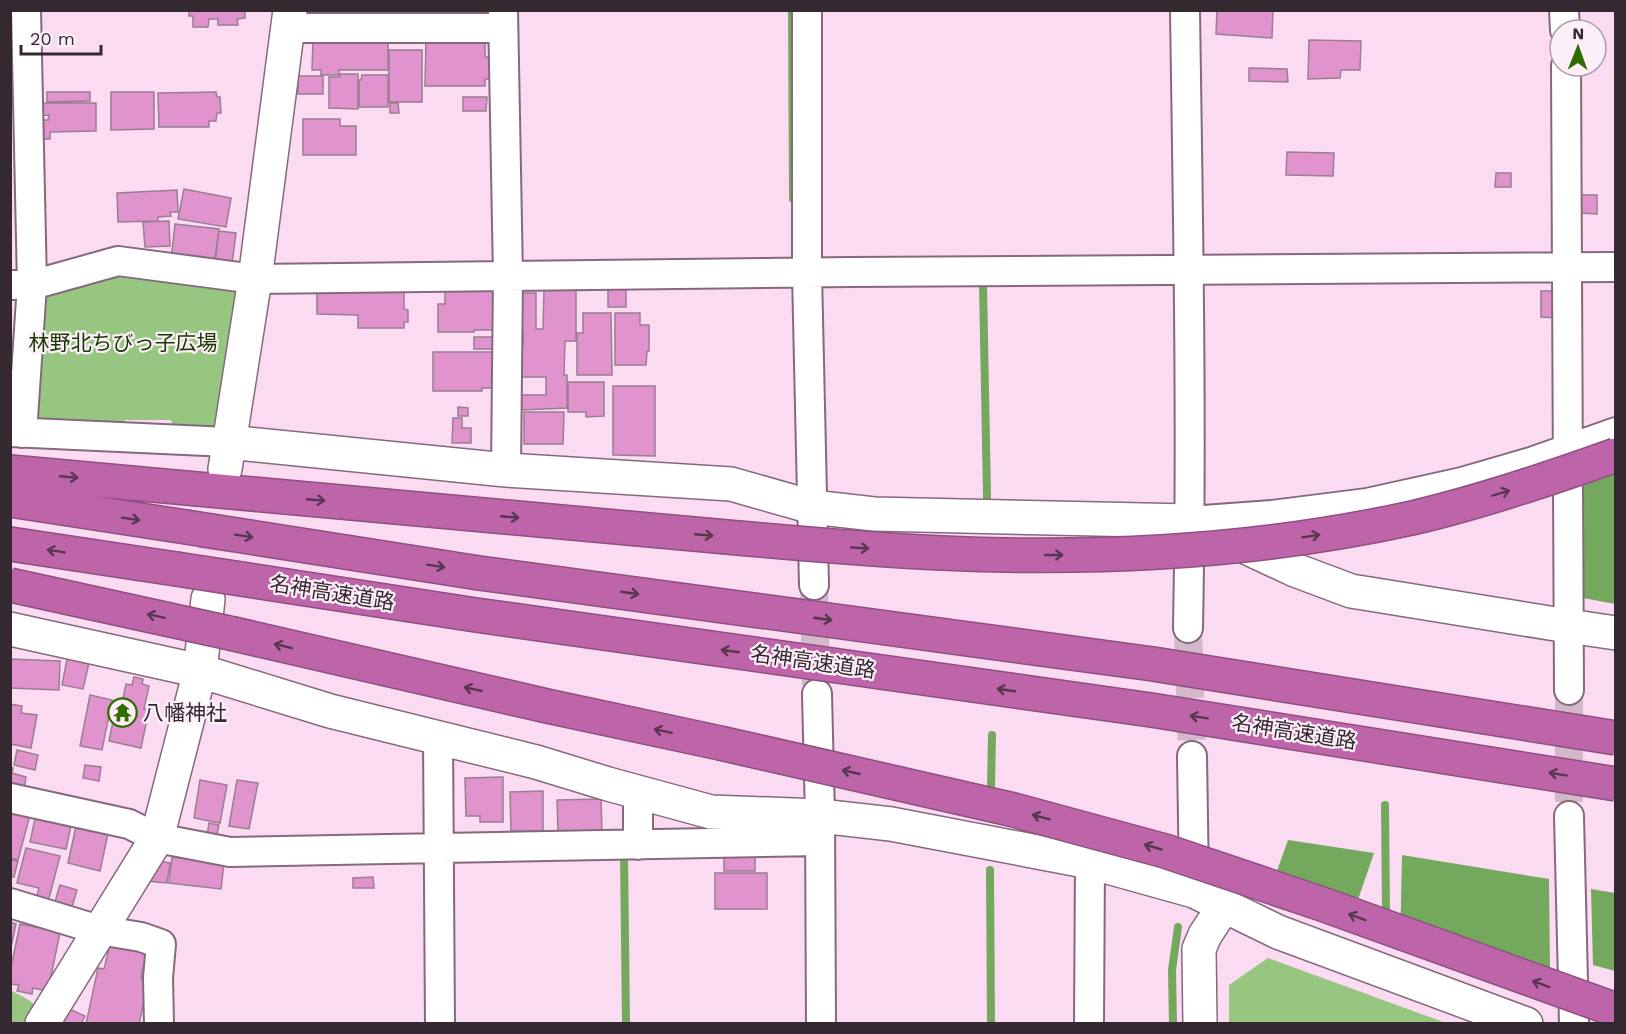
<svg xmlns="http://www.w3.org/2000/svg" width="1626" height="1034" font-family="'Work Sans','Noto Sans JP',sans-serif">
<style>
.green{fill:#96c67f}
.water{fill:#74a85c}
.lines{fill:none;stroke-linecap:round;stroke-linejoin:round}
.stream{stroke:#74a85c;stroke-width:8}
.building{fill:#e193cd;stroke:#9a7e92;stroke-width:1.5}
.street-tunnel{stroke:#d3b7cb;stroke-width:28;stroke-dasharray:28 14;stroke-linecap:butt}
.secondary-tunnel{stroke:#d3b7cb;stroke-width:33;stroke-dasharray:33 16;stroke-linecap:butt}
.street-casing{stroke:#85697d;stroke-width:32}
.secondary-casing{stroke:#85697d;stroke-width:36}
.highway-casing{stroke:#8e5080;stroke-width:36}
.street{stroke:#fff;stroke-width:28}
.secondary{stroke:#fff;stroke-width:33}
.highway{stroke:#be65aa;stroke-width:33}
.highway-bridge-casing{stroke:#8e5080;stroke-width:36;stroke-linecap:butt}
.highway-bridge{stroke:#be65aa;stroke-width:33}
.oneway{stroke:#56374f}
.labels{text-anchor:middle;stroke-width:4.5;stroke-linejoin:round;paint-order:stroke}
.park-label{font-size:21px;fill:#153600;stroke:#fceff8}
.street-label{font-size:21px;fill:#342831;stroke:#fceff8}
.poi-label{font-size:21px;fill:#342831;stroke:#fceff8;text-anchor:start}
</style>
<rect width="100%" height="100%" fill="#fbdbf2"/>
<path class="green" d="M117,266L249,283L218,431L173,427L171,420H125L120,430L31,418L35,288Z
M1268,958L1446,1023H1229V985Z
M10,990C19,995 28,998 36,1006L28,1023H11Z"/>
<path class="water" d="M1615,471V604L1578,597L1577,487Z
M1288,840L1374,853L1350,923L1269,893Z
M1402,855L1549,879L1550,971L1490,949L1477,979L1400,950Z
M1591,889L1615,893V971L1593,965Z"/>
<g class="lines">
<path class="stream" d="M792,10L793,199
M983,283L987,497
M991,790L992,735
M1385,805L1386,915
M624,854L626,1024
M990,870L991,1024
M1173,1024L1172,970L1178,927"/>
</g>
<path class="building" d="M189,10H245V18L237,19L238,25H218V19H209L208,27H193V16H189Z
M313,10H332V15L313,14Z
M1217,10H1273L1272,38L1216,34Z
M313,39H388V70H339V75H321V70H312Z
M426,39H485V57H493V79H485V86H425Z
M1309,40L1361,41L1360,70H1341L1340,78L1308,79Z
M389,50H422V102H389Z
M1249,68L1287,69L1288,82L1249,81Z
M340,74H358V109L329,108V77H340Z
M362,75H388V107H359V80H361Z
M298,76H323V94H298Z
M47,92H90V101L47,102Z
M111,92H154V129L111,130Z
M216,92L217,97H220L221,113H217L216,121H209V127H159L158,93Z
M463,97H487L486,111H463Z
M40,103H96V131L50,132V139H41L40,120H48L49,115L40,116Z
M390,103H398L399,113H390Z
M303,119H340V126H356V155H303Z
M1287,152L1334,153L1333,176L1286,175Z
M1496,173H1511V187H1495Z
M184,189L231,198L226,227L178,219Z
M177,190L178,212H170L171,216L158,217V221L118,222L117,193Z
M1579,195H1597V214L1579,213Z
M169,221L170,246L145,247L143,222Z
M175,224L219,229L214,265L171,260Z
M219,231L236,233L232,264L215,262Z
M317,288L404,289V309L408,310V322H404V328H358V315L317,314Z
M608,288H626V307H608Z
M445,289H493V330H474V332H438V304H445Z
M544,289H576V341H565L564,375H567V408L521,410V395H546V377H516L517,346L523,345V332H519V293H536V329H543Z
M1541,291H1556V318L1541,317Z
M583,313H611L612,375H577V333H583Z
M615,313H640V325H649V351H647L646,365H615Z
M474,337H494V349H474Z
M433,352H494V388H482V391H433Z
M568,382H604V416L586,417V412H568Z
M613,386H655V456L613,455Z
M458,407L468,408V416H458Z
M524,412H564L563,444H524Z
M453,418H462V428H471V443H452Z
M10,659L60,661L59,690L10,688Z
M67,659L89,663L83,689L62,685Z
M134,677L143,679L142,684L149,686L144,709L149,710L141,748L109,741L116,707L121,708L126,684L132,685Z
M90,695L112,700L102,750L80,746Z
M10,704L22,706L21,713L37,715L31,748L10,744Z
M17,750L38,755L35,770L14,765Z
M85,765L101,767L99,781L83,778Z
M10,767L13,768L12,773L26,777L24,789L10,786Z
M503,777V822H480V816H466L465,778Z
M200,780L227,785L220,823L194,818Z
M237,780L258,783L249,829L229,826Z
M543,791V831H511L510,792Z
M601,799L602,831L558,832L557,800Z
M10,810L30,815L18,860L10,858Z
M36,814L72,821L66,849L30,842Z
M77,822L109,829L100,871L68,863Z
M209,823L219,825L216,838L207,836Z
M26,848L60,856L48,902L36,899L39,888L17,883Z
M724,853H755V871H724Z
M172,857L224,863L221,889L169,883Z
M10,860L18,861L14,877H10Z
M157,861L170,863L167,883L147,881Z
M715,873H767V909H715Z
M373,877L374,888H353V878Z
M60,885L77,890L71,910L54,905Z
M10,922L16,924L10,952Z
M20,924L60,932L48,991L33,988L32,994L17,991L19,985L10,984V972Z
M111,941L147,949L141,978L149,979L139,1024H86L98,968L104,969Z
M67,1008L85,1016L81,1024H61Z"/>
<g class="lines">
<path class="street-tunnel" d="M814,585L816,685
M1188,628L1192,756
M1569,690V816"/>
<path class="secondary-tunnel" d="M208,599L225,469"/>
<defs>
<path id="street" d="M503,10L508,277L506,470
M807,10V273L814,585
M1185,10C1188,216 1192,422 1188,628
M1564,10L1565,30
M288,28H503
M1566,66L1569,690
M10,285H32L118,261L255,279L852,272L1616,267
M10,432L228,442
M22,433L32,285L26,10
M1190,521L1272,515L1367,503L1462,482L1531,462L1616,432
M817,694L820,816L821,1024
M438,738L440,1024
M1192,756L1194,883
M638,792V845
M10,798L129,824L157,838L230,852L820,841
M1569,816L1574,1024
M10,903L99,930L141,937L161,944L158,978L159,1024
M1089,1024L1090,862"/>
<path id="secondary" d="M228,442L506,470L731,484L812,507L874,514L1190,521L1295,570L1351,591L1568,626L1616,633
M225,469L255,279L290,10
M10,629L200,671L330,711L536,762L608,784L711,812L820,816L891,824L1090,862L1194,891L1278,932L1526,1024
M42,1024L157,838L200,671L208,599
M1200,1024L1199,949L1205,935L1224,906"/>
<path id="highway" d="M10,472L738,538
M10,500L186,527
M10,544L176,569
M234,634L547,706L720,743"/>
</defs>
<use href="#street" class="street-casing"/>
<use href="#secondary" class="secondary-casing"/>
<use href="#highway" class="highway-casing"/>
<use href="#street" class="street"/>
<use href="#secondary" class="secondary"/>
<use href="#highway" class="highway"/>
<defs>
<path id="highway-bridge" d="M186,527L479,573L1153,664L1616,738
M738,538C806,544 874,550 942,553C1099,560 1258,552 1412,518C1481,502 1549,479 1616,455
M176,569L476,615L1151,710L1616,784
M10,585L234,634
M720,743L1014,810L1165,851L1322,904L1616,1010"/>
</defs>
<use href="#highway-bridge" class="highway-bridge-casing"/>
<use href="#highway-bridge" class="highway-bridge"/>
</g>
<defs><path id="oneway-shaft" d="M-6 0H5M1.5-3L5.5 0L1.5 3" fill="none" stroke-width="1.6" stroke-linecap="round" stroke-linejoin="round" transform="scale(1.5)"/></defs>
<g class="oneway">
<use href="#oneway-shaft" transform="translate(69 477) rotate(5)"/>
<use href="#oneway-shaft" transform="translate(1501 493) rotate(-17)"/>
<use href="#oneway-shaft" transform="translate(316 500) rotate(5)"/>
<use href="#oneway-shaft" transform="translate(510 517) rotate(5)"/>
<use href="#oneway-shaft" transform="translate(131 519) rotate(9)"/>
<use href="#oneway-shaft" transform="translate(704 535) rotate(5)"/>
<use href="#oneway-shaft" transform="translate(244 536) rotate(9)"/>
<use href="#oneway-shaft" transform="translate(1311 536) rotate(-9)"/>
<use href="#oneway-shaft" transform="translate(860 548) rotate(4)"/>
<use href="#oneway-shaft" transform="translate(56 551) rotate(-171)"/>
<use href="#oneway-shaft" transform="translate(1054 555)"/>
<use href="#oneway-shaft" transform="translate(436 566) rotate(9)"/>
<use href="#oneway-shaft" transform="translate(630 593) rotate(8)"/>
<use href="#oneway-shaft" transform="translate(156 616) rotate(-168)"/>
<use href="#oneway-shaft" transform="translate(823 619) rotate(8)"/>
<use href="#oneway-shaft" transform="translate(283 646) rotate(-166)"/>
<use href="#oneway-shaft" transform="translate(730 651) rotate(-172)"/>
<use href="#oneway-shaft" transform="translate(473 689) rotate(-167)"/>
<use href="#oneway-shaft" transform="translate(1006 690) rotate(-172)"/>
<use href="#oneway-shaft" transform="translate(1199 717) rotate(-171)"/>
<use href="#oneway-shaft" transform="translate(663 731) rotate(-168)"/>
<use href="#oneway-shaft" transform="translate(851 772) rotate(-167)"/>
<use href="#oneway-shaft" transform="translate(1558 774) rotate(-170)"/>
<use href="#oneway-shaft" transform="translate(1041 817) rotate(-165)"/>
<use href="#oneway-shaft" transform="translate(1153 847) rotate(-164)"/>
<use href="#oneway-shaft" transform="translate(1357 917) rotate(-160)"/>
<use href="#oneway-shaft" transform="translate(1541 984) rotate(-160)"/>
</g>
<defs>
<symbol id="temple-ring" viewBox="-11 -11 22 22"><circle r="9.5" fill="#fceff8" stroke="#306d00" stroke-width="1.5"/><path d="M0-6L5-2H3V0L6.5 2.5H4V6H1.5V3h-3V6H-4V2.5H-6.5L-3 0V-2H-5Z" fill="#306d00"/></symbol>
</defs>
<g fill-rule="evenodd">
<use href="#temple-ring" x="106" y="696" width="33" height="33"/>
</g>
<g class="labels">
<g class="park-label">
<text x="123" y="350">林野北ちびっ子広場</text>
</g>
<g class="street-label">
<text transform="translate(332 593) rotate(9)" y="7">名神高速道路</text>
<text transform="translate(813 662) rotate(8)" y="7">名神高速道路</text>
<text transform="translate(1294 732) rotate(9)" y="7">名神高速道路</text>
</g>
<g class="poi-label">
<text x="143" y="720">八幡神社</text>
</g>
</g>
<rect width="1626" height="1034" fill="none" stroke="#342831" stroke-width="24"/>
<g transform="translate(1578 48) rotate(1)"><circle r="28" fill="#fceff8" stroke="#ac9fa8" stroke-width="1.5"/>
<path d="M0-4.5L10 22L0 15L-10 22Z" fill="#306d00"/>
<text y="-9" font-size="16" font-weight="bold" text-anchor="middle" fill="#342831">N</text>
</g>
<path d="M21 45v9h80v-9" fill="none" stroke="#342831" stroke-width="3"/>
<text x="30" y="45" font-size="18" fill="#342831" stroke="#fceff8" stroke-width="4.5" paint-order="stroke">20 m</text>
</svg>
